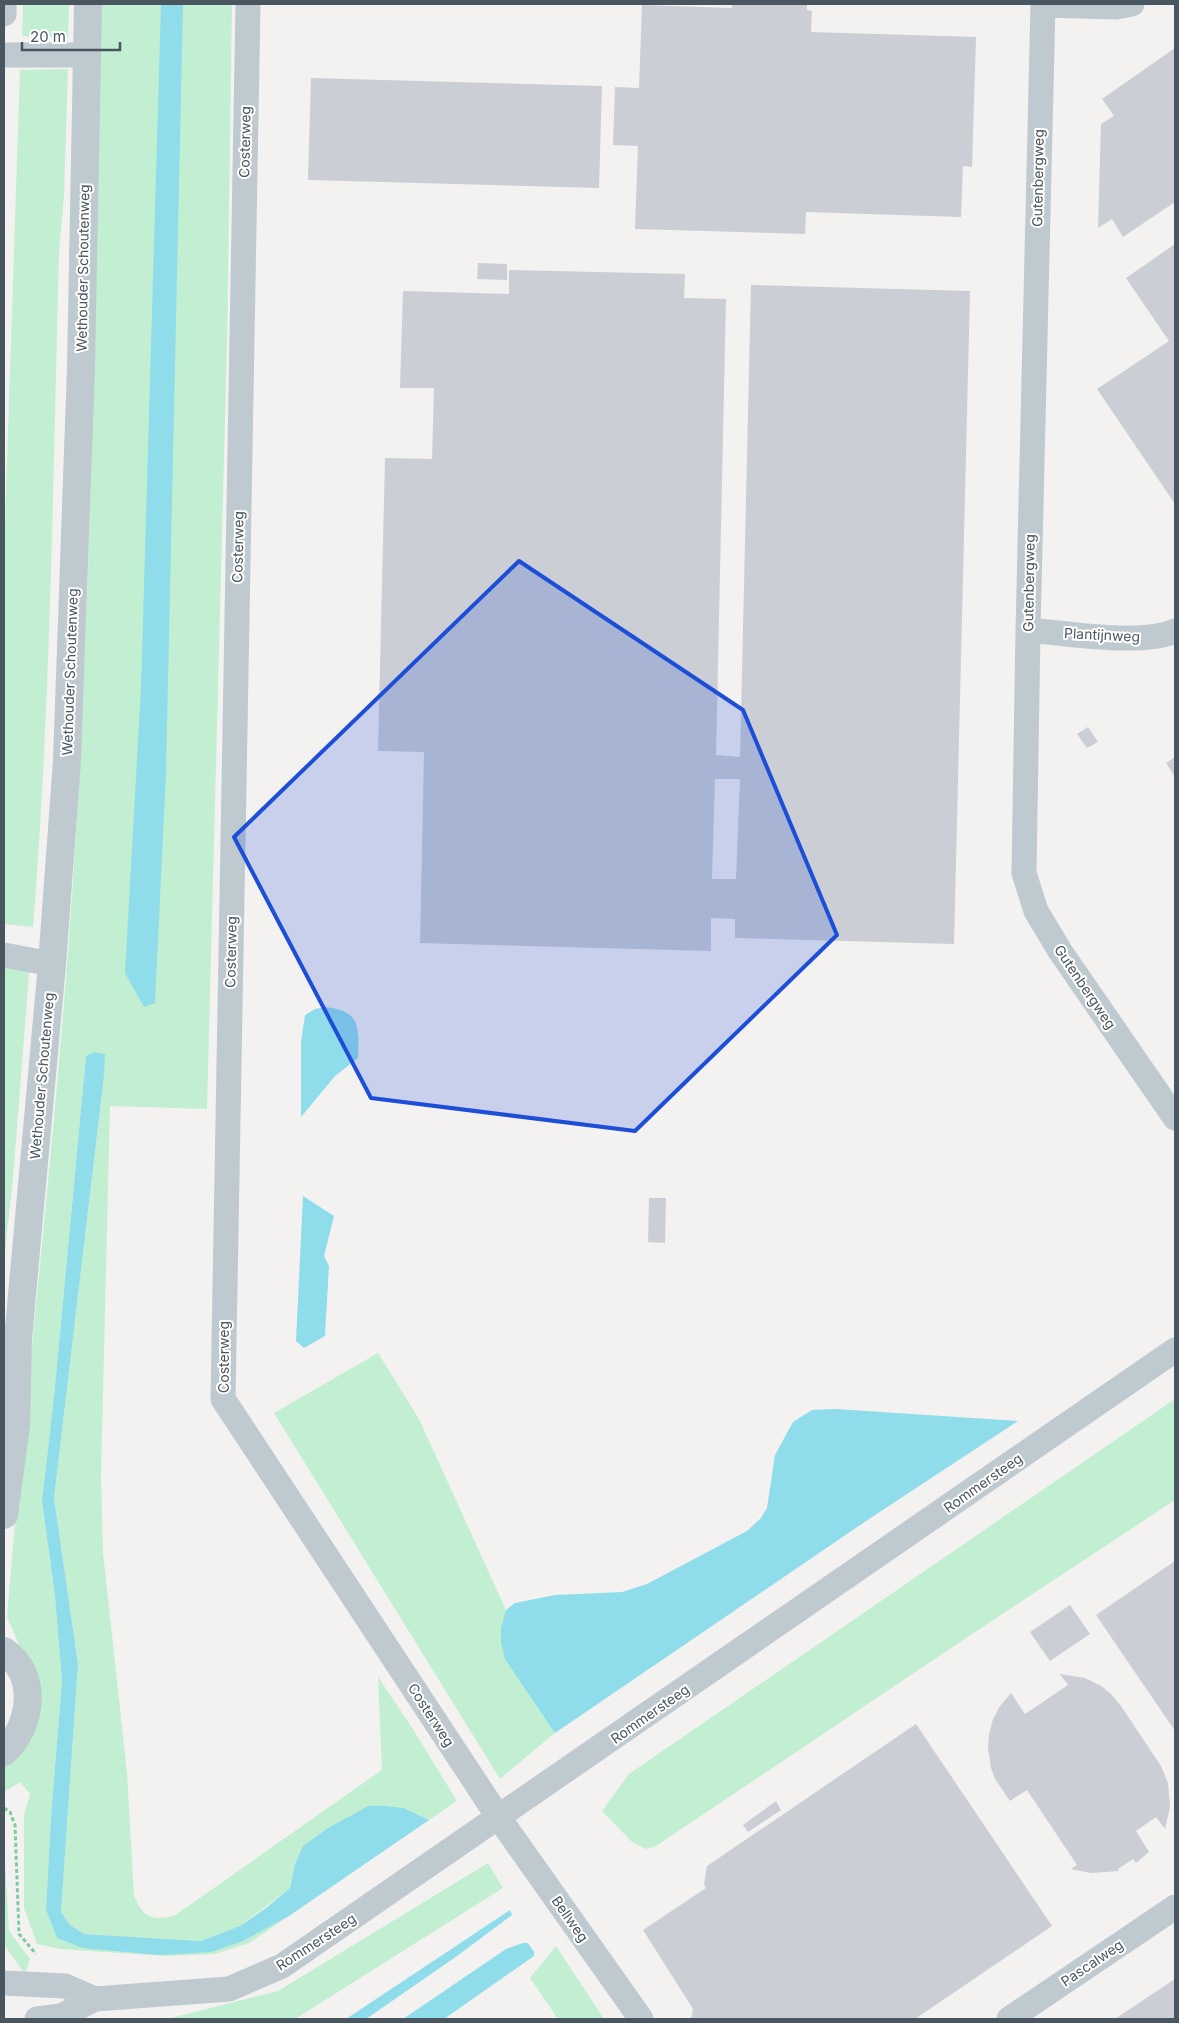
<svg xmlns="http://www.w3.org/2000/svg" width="1179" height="2023" font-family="Inter,sans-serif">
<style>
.green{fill:#c2efd1}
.water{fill:#8fdceb}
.building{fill:#cbced4;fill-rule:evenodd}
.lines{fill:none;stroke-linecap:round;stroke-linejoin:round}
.path{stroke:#7acda0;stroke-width:3;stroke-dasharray:4 2.5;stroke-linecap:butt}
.minor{stroke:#bfc9d0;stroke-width:25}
.tertiary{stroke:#bfc9d0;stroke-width:28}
.marked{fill:#1d4ed8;fill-opacity:0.2;stroke:#1d4ed8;stroke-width:4;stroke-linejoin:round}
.labels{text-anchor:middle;stroke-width:4;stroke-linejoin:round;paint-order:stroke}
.street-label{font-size:14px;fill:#49555f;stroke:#fff}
</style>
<rect width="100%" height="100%" fill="#f4f1f1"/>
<path class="green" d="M23,4H69L68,38L22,36Z
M101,4H232L227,343L207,1109L110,1106L101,1475L103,1552L127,1773L134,1895C143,1917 150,1921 174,1916L382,1770L378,1677L411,1726L457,1801L429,1820L404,1808L368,1806L328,1828L303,1847L295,1864L290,1888L240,1926L201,1941L84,1934L70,1925L61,1912L78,1664L54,1498L104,1076V1054L94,1052L86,1056L54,1397L42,1501L55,1596L62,1681L51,1817L46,1910L57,1938L82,1948L243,1941L289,1916L249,1943L215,1954L165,1956L60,1949L37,1944L24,1908V1815L30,1794L20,1782L4,1792V1767L8,1762L38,1688L7,1617C27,1372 57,1127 73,881C92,589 95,296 101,4Z
M68,69L64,196L59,251C53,476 51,702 33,927L4,924V552L20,70Z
M4,959L30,962L13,1178L4,1260Z
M378,1353L419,1419L506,1610L505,1656L556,1732L500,1779L274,1413Z
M1175,1399V1500L972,1634L656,1846L646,1849L631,1841L602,1811L629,1774Z
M4,1844L9,1931L30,1959L25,1974L4,1945Z
M488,1863L503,1888L295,2019H167L278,1991Z
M556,1946L604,2019H558L530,1978Z"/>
<path class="water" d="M161,4H183L166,773L155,1003L144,1007L125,973L141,688Z
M326,1007C332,1008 339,1009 345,1012C362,1019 358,1044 358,1058L335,1076L301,1117V1042L305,1015L315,1009Z
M94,1052L105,1054L104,1076L54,1498L78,1664L61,1912L70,1925L84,1934L201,1941L240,1926L266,1908L290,1888L295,1864L303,1846L328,1828L368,1806H385L404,1808L429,1820L289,1916L243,1941L211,1952L159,1955L82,1948L57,1938L46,1910L51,1817L62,1681L55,1596L42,1501L54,1397L86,1056Z
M303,1196L334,1216L324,1256L329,1266L325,1336L304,1348L296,1341Z
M836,1409L1018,1421L866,1521L555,1733L505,1659L501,1642V1628L506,1610L515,1603L555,1595L622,1592L647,1584L747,1531L761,1518L767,1508L775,1455L793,1422L812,1410Z
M510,1910L512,1915L457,1956L366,2019H346Z
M523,1943H528L534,1952V1956L444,2019H403L506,1949Z"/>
<path class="building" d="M732,4H807V10L812,11L811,32L976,37L972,167L963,166L961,217L806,212L805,234L635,229L638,146L613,145L615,87L639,88L642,5L732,8Z
M1175,48V202L1123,237L1112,219L1098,228L1101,124L1114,116L1102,99Z
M311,78L602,86L599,188L308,180Z
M1175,244V504L1097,389L1169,341L1126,278Z
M478,263L507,264V280L477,279Z
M509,270L685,274L684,298L726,299L716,755L740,757L751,285L970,291L954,944L735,938V919L711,918V951L420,943L424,752L378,751L385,458L432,459L434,388H400L403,291L509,294ZM715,779H740L736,879H712Z
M1088,727L1098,742L1087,748L1077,734Z
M1175,757V777L1166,763Z
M649,1198H666L665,1243L648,1242Z
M1175,1561V1731L1096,1615Z
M1070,1605L1090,1634L1050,1661L1030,1632Z
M1060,1674L1085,1678L1101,1686L1111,1694L1121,1706L1161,1766L1168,1783L1170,1807L1165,1829L1156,1817L1136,1831L1149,1852L1136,1863L1133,1859L1118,1869L1119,1871L1091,1873L1071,1869L1077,1865L1027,1790L1010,1801L995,1779L991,1768L988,1748L989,1734L993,1719L1000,1706L1011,1693L1025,1714L1068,1685Z
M916,1724L1052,1926L915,2019H691L693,2009L643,1930L706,1888L704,1884L707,1866Z
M776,1801L781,1810L748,1832L743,1825Z
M1175,1979V2019H1115Z"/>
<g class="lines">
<path class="path" d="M4,1808L10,1812L15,1825L19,1934L36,1954"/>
<path class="minor" d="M248,4L223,1399L499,1818L641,2019
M1043,4L1028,630L1024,873L1036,911L1060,951L1175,1118
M1043,5L1116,7L1132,4
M4,14V4
M4,55H86
M1028,630C1066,633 1141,646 1175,631
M4,955L52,964
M4,1983L65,1986L95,1999
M37,2019L61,2016L95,1999L229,1989L282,1966L1175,1350
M1009,2019L1175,1907"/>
<path class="tertiary" d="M4,1515L16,1425L18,1339L52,964L67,761L81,367L88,4
M4,1651C39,1675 32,1726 4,1752"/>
</g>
<path class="marked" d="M519,561L743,710L837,935L635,1131L371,1098L234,837Z"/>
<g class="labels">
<g class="street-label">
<text transform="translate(245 142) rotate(-89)" y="5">Costerweg</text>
<text transform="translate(1038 178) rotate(-89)" y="5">Gutenbergweg</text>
<text transform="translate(83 268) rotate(-89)" y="5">Wethouder Schoutenweg</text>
<text transform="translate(238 547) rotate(-89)" y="5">Costerweg</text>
<text transform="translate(1029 583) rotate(-89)" y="5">Gutenbergweg</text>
<text transform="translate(1102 635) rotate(3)" y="5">Plantijnweg</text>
<text transform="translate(70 672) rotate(-88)" y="5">Wethouder Schoutenweg</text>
<text transform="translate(231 952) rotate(-89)" y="5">Costerweg</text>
<text transform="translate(1085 987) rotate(56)" y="5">Gutenbergweg</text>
<text transform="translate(42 1076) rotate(-85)" y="5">Wethouder Schoutenweg</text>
<text transform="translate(224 1357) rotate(-90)" y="5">Costerweg</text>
<text transform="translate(983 1483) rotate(-35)" y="5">Rommersteeg</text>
<text transform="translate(650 1714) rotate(-35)" y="5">Rommersteeg</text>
<text transform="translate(431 1715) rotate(57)" y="5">Costerweg</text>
<text transform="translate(570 1919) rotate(55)" y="5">Bellweg</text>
<text transform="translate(316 1942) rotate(-33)" y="5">Rommersteeg</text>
<text transform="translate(1092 1963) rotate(-34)" y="5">Pascalweg</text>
</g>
</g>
<rect width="1179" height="2023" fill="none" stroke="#49555f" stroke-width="10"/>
<path d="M22 42v8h98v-8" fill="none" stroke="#49555f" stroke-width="2.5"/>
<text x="30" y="42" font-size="15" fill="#49555f" stroke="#ffffff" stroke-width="4" paint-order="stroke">20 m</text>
</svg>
